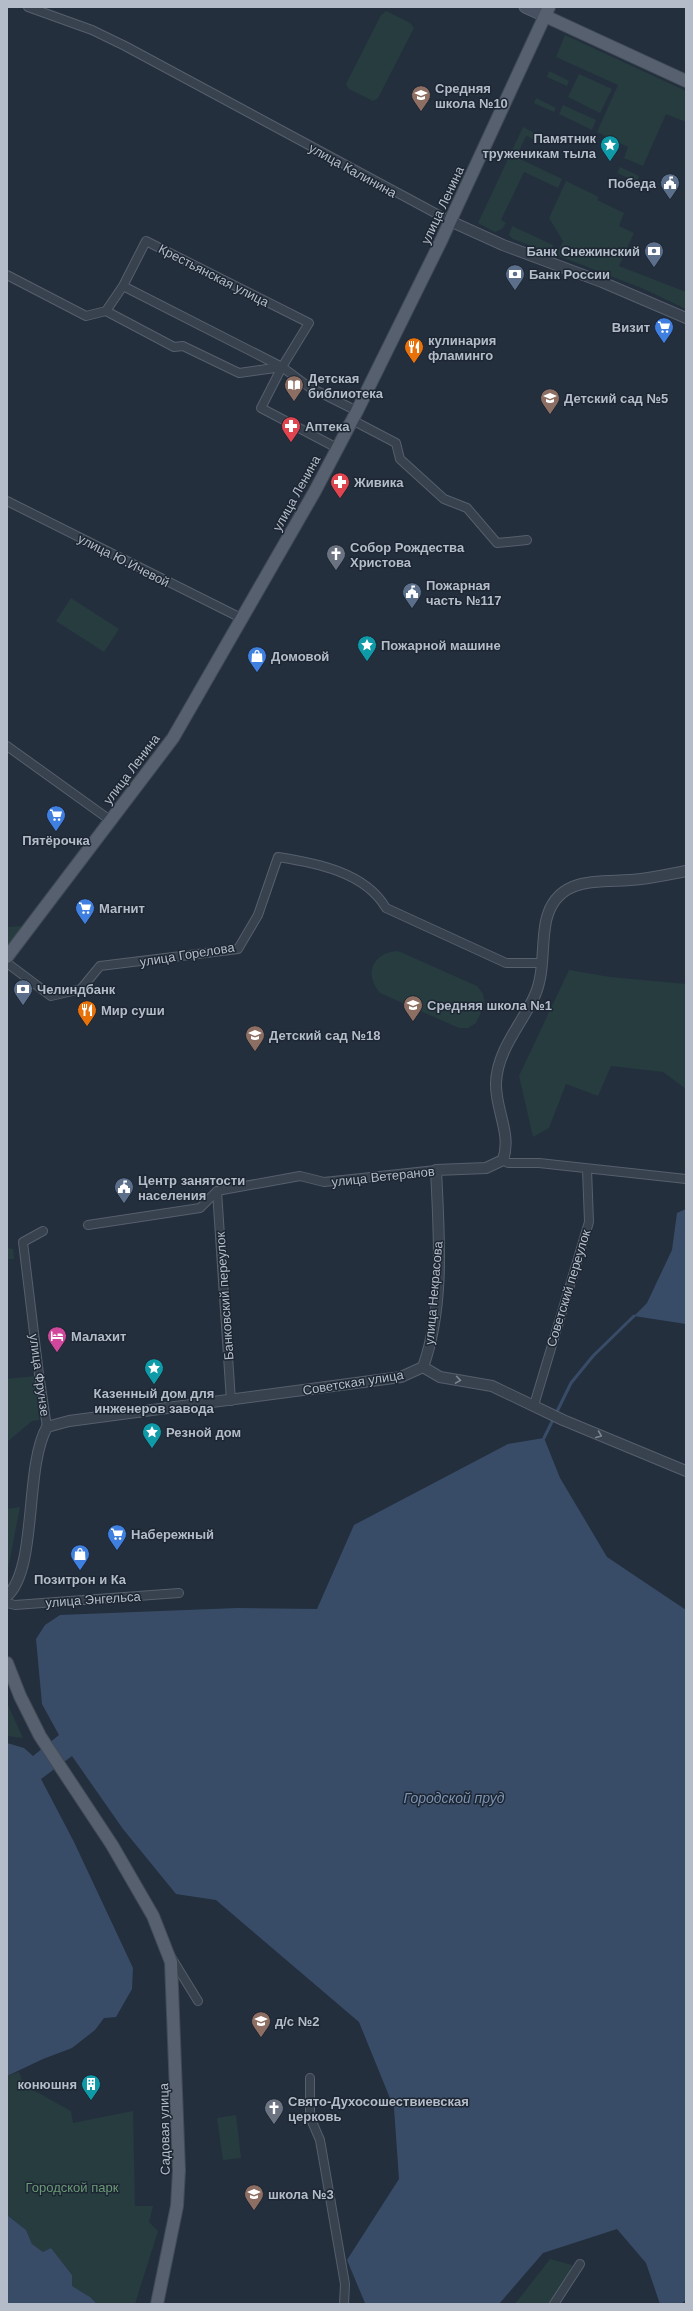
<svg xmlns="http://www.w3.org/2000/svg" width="693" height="2311" font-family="Arial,sans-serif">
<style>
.green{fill:#263c3f}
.water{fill:#394c67}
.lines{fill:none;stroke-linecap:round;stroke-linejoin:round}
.stream{stroke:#394c67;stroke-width:3}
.minor-casing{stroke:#565f6c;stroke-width:10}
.tertiary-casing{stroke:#565f6c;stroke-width:12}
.secondary-casing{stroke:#565f6c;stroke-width:13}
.primary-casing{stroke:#414a57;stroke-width:14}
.minor{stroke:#38414e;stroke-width:8}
.tertiary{stroke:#38414e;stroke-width:10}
.secondary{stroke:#465061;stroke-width:11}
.primary{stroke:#56606e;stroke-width:12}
.oneway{stroke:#7c8592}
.labels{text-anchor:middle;stroke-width:3;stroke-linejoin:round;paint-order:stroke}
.poi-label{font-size:13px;font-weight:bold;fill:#b4bcc9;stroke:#1d2633;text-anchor:start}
.street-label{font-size:13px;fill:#b4bcc9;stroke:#1d2633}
.park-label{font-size:13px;fill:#6b9a76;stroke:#1d2633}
.water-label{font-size:14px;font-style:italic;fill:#7c92b1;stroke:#1d2633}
</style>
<rect width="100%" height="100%" fill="#242f3e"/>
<path class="green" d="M386,11L410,23L414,28L378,98L373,101L349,89L346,84L381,15Z
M565,35L686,91V122L666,114L643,166L624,158L628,147L597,132L618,85L556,57Z
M549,71L569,81L567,86L547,77Z
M579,74L612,89L600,113L568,97Z
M536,98L556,108L554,112L534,103Z
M563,105L596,120L592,130L559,114Z
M523,127L542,137L540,142L526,136L516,157L562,179L558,188L524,172L501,220L506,223L502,229L495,232L478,223Z
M620,167L639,176L637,182L617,173Z
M566,181L599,197L597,200L624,213L619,226L634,233L619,266L686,292V309L644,289L559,256L558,252L563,241L549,218Z
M512,226L553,245L552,249L545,251L513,239L509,235Z
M71,598L119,629L104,652L56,621Z
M24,926L7,948V927Z
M398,951L477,986L483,994L485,1003L476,1023L468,1028H459L380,993C363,973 373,953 398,951Z
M569,970L610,977L686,984V1089L663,1072L611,1066L598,1096L566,1084L549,1128L533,1137L519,1076Z
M7,1248L13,1249L14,1259H8Z
M35,1376L39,1420L32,1421L7,1442V1379Z
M20,1507L7,1574V1509Z
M7,1703L23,1738L7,1736Z
M19,2072L25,2090H33L71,2111L73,2123L133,2111L135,2206H153L149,2222L158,2231L135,2304H97L90,2297L72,2286V2275L51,2248L43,2252L32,2244L26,2230L7,2215V2076Z
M236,2115L241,2158L223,2160L217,2118Z
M550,2259L572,2265L568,2276L549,2304H515Z"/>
<path class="water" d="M686,1209V1324L634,1316L647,1303L672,1250L677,1213Z
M544,1438L560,1478L607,1557L686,1610V2300L681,2304H660L646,2263L617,2229L543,2253L499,2304H370L365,2303L347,2260L399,2179L394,2108L359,2022L216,1900L176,1894L123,1829L72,1756L41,1779L74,1842L133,1968L132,1989L116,2017L104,2018L95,2030L72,2048L43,2059L7,2076V1743L24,1748L33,1756L59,1735L42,1704L36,1639L45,1625L60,1615L237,1608L317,1609L354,1525L508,1444Z
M7,2215L26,2230L32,2244L43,2252L51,2248L72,2275V2286L90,2297L97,2304H7Z"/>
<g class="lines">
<path class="stream" d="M544,1438L571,1383L593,1356L634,1316"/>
<defs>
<path id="minor" d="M28,7L92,30L125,46L450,221
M7,275L86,316L106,311L174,347L183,346L239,373L282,367L261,408L337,448
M123,286L282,367
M106,311L123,286L146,241L309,323L282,367L309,387L357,411
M352,420L396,443L400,459L444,499L467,508L497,543L527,540
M7,501L241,618
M7,746L110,820
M7,963L51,996L81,989L100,966L238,949L258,915L278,857C316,863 365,872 386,908L506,963H542
M503,1160L508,1163H539L686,1179
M217,1191L231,1401
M88,1225L200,1208L217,1191L300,1176L324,1182L436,1170
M43,1231L23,1242L39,1374L47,1427
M534,1405L589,1222L587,1169
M7,1603L15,1605L179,1593
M171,1957L198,2001
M310,2078V2117L320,2140L345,2284L344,2304
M554,2304L580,2264"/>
<path id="tertiary" d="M450,221L503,245L602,282L686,318
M423,1367C445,1305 439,1235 436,1170L486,1168L503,1160C512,1134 495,1109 496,1083C497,1050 522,1024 535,995C545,972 541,945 546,921C557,872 604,884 641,879C656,877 671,874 686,871
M423,1367L440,1377L492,1386L563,1420L686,1471
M7,1596C38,1568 24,1468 47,1427L69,1421L401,1377L423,1367"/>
<path id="secondary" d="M525,7L545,16"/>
<path id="primary" d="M545,16L686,81
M7,957L173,738L315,491L357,411L440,243L549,7
M7,1663L20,1696L40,1736L112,1845L153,1916L171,1962L179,2170L177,2206L157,2304"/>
</defs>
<use href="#minor" class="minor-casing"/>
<use href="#tertiary" class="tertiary-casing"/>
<use href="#secondary" class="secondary-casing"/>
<use href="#primary" class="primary-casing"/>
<use href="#minor" class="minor"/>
<use href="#tertiary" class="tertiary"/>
<use href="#secondary" class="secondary"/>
<use href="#primary" class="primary"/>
</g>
<defs><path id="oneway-chevron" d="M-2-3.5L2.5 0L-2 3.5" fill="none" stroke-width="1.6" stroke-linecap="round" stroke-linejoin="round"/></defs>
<g class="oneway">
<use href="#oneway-chevron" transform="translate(458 1380) rotate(9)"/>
<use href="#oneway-chevron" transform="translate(599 1435) rotate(22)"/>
</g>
<defs>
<symbol id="school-pin" viewBox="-11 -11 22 30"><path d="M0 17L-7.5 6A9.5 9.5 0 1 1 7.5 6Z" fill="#8d6e63" stroke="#1d2633"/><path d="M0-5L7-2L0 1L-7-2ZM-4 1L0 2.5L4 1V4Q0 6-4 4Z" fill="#fff"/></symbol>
<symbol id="sight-pin" viewBox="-11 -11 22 30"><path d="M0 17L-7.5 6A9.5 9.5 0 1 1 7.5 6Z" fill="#0f9aa8" stroke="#1d2633"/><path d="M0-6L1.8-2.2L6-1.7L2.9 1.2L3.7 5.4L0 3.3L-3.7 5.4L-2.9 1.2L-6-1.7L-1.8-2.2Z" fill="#fff"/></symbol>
<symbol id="civic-pin" viewBox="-11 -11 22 30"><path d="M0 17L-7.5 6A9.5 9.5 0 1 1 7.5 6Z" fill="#5c6f8a" stroke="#1d2633"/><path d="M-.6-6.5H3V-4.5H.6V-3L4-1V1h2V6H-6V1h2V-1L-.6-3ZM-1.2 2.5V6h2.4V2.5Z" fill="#fff"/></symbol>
<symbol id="bank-pin" viewBox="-11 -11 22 30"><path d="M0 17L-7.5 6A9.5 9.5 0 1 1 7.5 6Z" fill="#5c6f8a" stroke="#1d2633"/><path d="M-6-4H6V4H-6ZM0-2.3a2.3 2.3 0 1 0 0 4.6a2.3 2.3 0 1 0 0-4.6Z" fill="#fff"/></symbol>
<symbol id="supermarket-pin" viewBox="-11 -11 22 30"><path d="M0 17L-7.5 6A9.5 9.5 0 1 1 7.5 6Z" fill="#3f7fe0" stroke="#1d2633"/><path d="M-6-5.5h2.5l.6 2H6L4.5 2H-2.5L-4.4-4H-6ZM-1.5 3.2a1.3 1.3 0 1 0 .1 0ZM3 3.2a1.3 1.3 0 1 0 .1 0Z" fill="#fff"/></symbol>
<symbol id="restaurant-pin" viewBox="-11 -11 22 30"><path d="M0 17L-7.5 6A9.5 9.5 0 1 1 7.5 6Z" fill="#e8710a" stroke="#1d2633"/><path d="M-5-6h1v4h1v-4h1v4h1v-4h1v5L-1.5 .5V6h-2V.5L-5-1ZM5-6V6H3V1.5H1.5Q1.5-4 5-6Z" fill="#fff"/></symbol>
<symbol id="library-pin" viewBox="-11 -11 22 30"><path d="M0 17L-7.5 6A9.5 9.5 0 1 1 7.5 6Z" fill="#8d6e63" stroke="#1d2633"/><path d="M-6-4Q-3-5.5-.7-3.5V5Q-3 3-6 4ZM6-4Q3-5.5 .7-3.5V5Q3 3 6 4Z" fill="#fff"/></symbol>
<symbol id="pharmacy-pin" viewBox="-11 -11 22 30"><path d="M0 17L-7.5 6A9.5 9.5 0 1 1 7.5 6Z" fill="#e0444e" stroke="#1d2633"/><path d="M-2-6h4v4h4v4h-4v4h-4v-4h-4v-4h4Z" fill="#fff"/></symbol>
<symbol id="church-pin" viewBox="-11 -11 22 30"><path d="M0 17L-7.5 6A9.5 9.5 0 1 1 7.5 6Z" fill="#6b7280" stroke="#1d2633"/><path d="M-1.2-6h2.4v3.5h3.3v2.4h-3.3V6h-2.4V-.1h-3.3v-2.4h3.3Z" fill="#fff"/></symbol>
<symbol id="shop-pin" viewBox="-11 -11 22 30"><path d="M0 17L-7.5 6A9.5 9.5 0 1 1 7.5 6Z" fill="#3f7fe0" stroke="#1d2633"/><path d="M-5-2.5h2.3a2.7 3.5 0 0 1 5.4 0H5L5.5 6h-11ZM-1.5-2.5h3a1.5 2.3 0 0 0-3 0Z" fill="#fff"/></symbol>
<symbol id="hotel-pin" viewBox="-11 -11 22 30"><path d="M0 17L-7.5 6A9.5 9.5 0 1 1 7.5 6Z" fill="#d1479c" stroke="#1d2633"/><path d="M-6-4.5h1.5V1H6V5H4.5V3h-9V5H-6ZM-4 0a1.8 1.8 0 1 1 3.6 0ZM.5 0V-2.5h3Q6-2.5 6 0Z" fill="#fff"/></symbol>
<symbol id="building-pin" viewBox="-11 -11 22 30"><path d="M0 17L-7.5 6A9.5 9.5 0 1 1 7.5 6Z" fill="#0f9aa8" stroke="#1d2633"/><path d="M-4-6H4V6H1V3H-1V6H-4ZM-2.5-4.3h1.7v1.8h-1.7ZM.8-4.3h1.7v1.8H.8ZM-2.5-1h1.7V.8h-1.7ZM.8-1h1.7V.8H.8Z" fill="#fff"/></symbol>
</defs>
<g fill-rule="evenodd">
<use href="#school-pin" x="410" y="84" width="22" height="30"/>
<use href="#sight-pin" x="599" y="134" width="22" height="30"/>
<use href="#civic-pin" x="659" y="172" width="22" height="30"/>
<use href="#bank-pin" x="643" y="240" width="22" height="30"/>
<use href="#bank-pin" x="504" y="263" width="22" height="30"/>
<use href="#supermarket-pin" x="653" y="316" width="22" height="30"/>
<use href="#restaurant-pin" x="403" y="336" width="22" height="30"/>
<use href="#library-pin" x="283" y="374" width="22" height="30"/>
<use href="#school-pin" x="539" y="387" width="22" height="30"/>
<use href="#pharmacy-pin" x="280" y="415" width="22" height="30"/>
<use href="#pharmacy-pin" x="329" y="471" width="22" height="30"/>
<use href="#church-pin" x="325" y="543" width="22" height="30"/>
<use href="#civic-pin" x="401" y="581" width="22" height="30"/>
<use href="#sight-pin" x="356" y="634" width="22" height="30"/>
<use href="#shop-pin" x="246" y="645" width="22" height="30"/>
<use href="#supermarket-pin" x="45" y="804" width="22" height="30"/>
<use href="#supermarket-pin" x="74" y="897" width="22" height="30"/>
<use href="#bank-pin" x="12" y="978" width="22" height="30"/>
<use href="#school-pin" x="402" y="994" width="22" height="30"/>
<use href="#restaurant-pin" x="76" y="999" width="22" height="30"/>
<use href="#school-pin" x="244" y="1024" width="22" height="30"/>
<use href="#civic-pin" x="113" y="1176" width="22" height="30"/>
<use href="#hotel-pin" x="46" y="1325" width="22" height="30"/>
<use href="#sight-pin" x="143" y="1357" width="22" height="30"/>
<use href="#sight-pin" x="141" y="1421" width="22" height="30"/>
<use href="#supermarket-pin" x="106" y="1523" width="22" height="30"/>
<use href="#shop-pin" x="69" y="1543" width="22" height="30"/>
<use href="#school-pin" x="250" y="2010" width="22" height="30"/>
<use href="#building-pin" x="80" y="2073" width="22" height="30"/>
<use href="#church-pin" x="263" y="2097" width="22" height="30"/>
<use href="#school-pin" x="243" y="2183" width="22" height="30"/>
</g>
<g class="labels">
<g class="poi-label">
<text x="435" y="93">Средняя<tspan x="435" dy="15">школа №10</tspan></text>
<text x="596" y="143" text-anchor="end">Памятник<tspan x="596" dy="15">труженикам тыла</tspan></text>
<text x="656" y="188" text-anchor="end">Победа</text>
<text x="640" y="256" text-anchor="end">Банк Снежинский</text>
<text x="529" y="279">Банк России</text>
<text x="650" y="332" text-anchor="end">Визит</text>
<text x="428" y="345">кулинария<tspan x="428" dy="15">фламинго</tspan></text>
<text x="308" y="383">Детская<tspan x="308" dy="15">библиотека</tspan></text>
<text x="564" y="403">Детский сад №5</text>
<text x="305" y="431">Аптека</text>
<text x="354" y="487">Живика</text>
<text x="350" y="552">Собор Рождества<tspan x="350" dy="15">Христова</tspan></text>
<text x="426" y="590">Пожарная<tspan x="426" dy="15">часть №117</tspan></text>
<text x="381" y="650">Пожарной машине</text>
<text x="271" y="661">Домовой</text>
<text x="56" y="845" text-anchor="middle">Пятёрочка</text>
<text x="99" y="913">Магнит</text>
<text x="37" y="994">Челиндбанк</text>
<text x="427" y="1010">Средняя школа №1</text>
<text x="101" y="1015">Мир суши</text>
<text x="269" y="1040">Детский сад №18</text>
<text x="138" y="1185">Центр занятости<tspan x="138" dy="15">населения</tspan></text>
<text x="71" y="1341">Малахит</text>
<text x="154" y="1398" text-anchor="middle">Казенный дом для<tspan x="154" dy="15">инженеров завода</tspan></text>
<text x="166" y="1437">Резной дом</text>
<text x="131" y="1539">Набережный</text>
<text x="80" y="1584" text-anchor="middle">Позитрон и Ка</text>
<text x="275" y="2026">д/с №2</text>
<text x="77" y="2089" text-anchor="end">конюшня</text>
<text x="288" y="2106">Свято-Духосошествиевская<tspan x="288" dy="15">церковь</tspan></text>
<text x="268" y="2199">школа №3</text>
</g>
<g class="street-label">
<text transform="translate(353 170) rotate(29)" y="5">улица Калинина</text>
<text transform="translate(442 205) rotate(-65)" y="5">улица Ленина</text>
<text transform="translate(214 275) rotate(27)" y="5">Крестьянская улица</text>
<text transform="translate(296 493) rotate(-61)" y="5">улица Ленина</text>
<text transform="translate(124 560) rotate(27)" y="5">улица Ю.Ичевой</text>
<text transform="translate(131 769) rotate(-53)" y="5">улица Ленина</text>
<text transform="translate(187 954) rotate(-9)" y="5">улица Горелова</text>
<text transform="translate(383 1176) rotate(-6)" y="5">улица Ветеранов</text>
<text transform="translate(568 1288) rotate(-73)" y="5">Советский переулок</text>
<text transform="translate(433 1293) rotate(-85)" y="5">улица Некрасова</text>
<text transform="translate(224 1296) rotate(-94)" y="5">Банковский переулок</text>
<text transform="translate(40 1375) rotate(82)" y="5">улица Фрунзе</text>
<text transform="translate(353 1382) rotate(-9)" y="5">Советская улица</text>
<text transform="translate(93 1599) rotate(-4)" y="5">улица Энгельса</text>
<text transform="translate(164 2129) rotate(-91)" y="5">Садовая улица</text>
</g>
<g class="park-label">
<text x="72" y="2192">Городской парк</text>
</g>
<g class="water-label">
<text x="454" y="1803">Городской пруд</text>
</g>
</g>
<rect width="693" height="2311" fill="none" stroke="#b4bcc9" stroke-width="16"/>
</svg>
